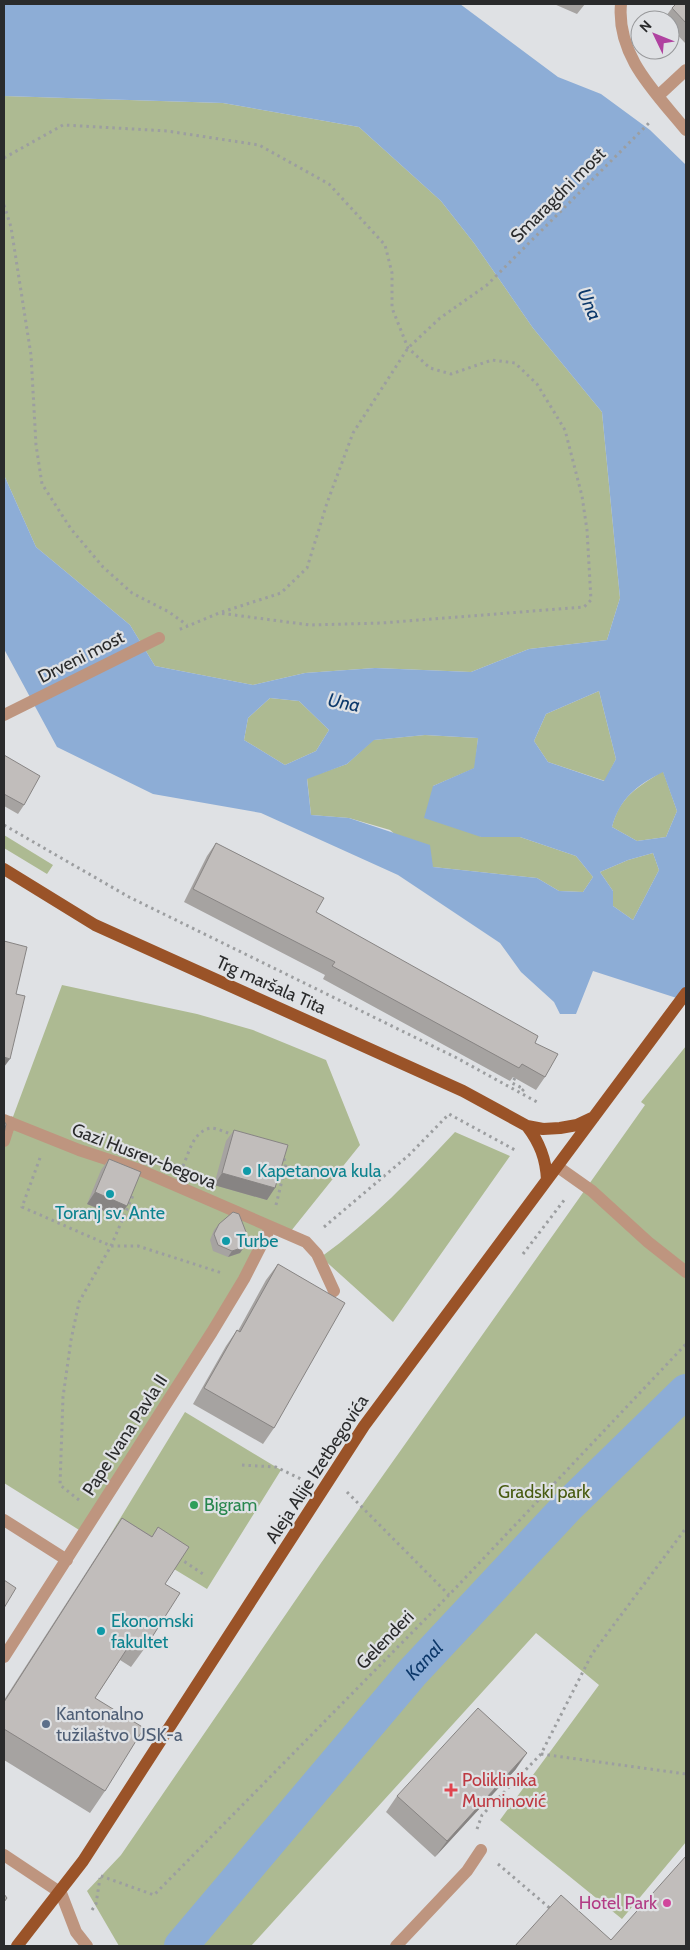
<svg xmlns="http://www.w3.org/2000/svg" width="690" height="1950" font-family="Cabin,sans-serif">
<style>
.green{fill:#adba92}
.water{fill:#8dadd6;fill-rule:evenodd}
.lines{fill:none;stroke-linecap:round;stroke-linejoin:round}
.canal{stroke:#8dadd6;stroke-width:34}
.path{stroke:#9c9ea0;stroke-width:3;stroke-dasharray:2.5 4;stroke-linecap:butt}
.minor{stroke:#be957f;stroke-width:12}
.major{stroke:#9a5328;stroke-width:12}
.wall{fill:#a6a3a1}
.shaded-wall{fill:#878483}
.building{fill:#c1bdbb;stroke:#878483}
.culture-dot{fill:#0f9aa8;stroke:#dfe1e4;stroke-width:2}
.leisure-dot{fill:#2e9e5b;stroke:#dfe1e4;stroke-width:2}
.service-dot{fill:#5c6f8a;stroke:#dfe1e4;stroke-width:2}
.health-dot{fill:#e0444e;stroke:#dfe1e4;stroke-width:2}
.hotel-dot{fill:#d1479c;stroke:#dfe1e4;stroke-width:2}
.labels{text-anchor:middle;stroke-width:4.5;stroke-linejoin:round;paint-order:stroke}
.street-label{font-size:18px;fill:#2a2b2c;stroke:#dfe1e4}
.culture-label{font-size:18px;fill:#0d838f;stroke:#dfe1e4;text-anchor:start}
.park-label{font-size:18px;fill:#485b10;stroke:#dfe1e4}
.leisure-label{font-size:18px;fill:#27864d;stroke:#dfe1e4;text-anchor:start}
.service-label{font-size:18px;fill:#4e5e75;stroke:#dfe1e4;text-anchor:start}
.health-label{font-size:18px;fill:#be3a42;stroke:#dfe1e4;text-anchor:start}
.hotel-label{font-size:18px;fill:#b23c85;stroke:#dfe1e4;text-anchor:end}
.water-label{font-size:19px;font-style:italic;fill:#0c386a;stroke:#dfe1e4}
</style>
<rect width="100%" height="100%" fill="#dfe1e4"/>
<path class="green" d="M4,96L223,103L359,127L441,201L474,243L533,328L602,412L620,598L607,640L529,649L471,672L375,668L305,673L253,685L155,666L130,625L36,547L4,475Z
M599,691L616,759L605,781L548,762L534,741L546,714Z
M270,698L299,701L329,730L316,751L285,765L244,740L248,718Z
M425,735L478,738L475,768L433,786L481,837H520L576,856L593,877L583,892L559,891L537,878L433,867L390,830L349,818L311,815L307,778L347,764L373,740Z
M663,771L677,811L666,837L637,841L612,827C620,796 637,788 663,771Z
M4,835L53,865L47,874L4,848Z
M653,853L659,870L633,920L613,906V891L600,872L628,860Z
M62,985L197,1014L253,1030L326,1060L360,1145L291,1231L270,1228L84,1533L4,1483V1141Z
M686,1046V1842L622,1919L500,1820L599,1685L536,1633L251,1946H119L87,1891L121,1855L321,1563L645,1105L641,1102Z
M455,1132L510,1156L393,1322L321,1257C371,1221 413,1177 455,1132Z
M185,1412L281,1470L207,1589L174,1569L107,1540Z"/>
<path class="water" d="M4,4H460L558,77L601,94L650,130L686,165V1001L593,971L576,1014H560L554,1002L521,972L500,943L398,875L261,813L153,794L57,747L4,649V475L36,547L130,625L155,666L253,685L305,673L375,668L471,672L529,649L607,640L620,598L602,412L533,328L474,243L441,201L359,127L223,103L4,96ZM599,691L616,759L604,781L548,762L534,741L546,714ZM270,698L299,701L329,730L316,751L285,765L244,740L248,718ZM425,735L478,738L474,768L433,786L424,818L481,837H520L576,856L593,877L583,892L559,891L537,878L433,867L430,845L349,818L311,815L307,779L347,764L374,740ZM663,772L677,811L666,837L637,841L612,827C620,798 637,785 663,772ZM653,853L659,870L633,920L613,906V891L600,872L628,860Z"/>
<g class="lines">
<path class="canal" id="s1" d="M181,1946L411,1674L568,1506L686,1391"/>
<path class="path" d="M4,158L63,125L167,131L259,145L329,184L385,245L392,273V308L408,348L430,368L451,374L492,360L515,363L537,384L565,430L582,496L587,530L591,600L584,607L382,623L310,625L219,613L178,630
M4,205L11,227L31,355L36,445L42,484L71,529L103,567L132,593L169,612L187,625
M222,612L281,593L307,568L327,503L353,433L408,348L440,318L487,285L650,122
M4,825L129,897L455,1057L537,1102L536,1104
M515,1078L512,1083L524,1089L521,1092
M40,1158L22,1207L111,1246H138L222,1273
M183,1166C189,1153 193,1131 211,1128C217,1128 228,1133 234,1136
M276,1205L286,1164L283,1156
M324,1227L409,1155L449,1114L515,1150
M523,1254L565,1199
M242,1465L276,1467L303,1480
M347,1492L449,1595
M79,1500L60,1485L63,1397L71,1340L79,1302L111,1246L134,1193
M179,1558L206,1576
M541,1754L686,1774
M477,1829L482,1815L541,1754L592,1654L686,1528
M498,1864L552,1910
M101,1876L154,1895L449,1595L686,1344
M92,1910L96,1904L100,1878"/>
<path class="minor" d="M621,4C616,56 656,93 686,130
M658,96L686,70
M4,715L159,638
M4,1120L79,1150L140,1170L306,1242L317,1254L334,1291
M4,1141L10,1122
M558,1167L592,1191L648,1242L686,1272
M4,1520L67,1560
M4,1657L212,1332L244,1279L270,1228
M4,1855L61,1893L76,1932L87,1946
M396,1946L467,1871L481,1850"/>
<path class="major" d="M4,869L95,925L463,1091L527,1126L543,1129L560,1128L577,1125L594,1117
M527,1126C540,1143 546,1159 547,1180
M17,1946L83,1861L364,1426L686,993"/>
</g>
<path class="wall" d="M554,4H585L577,14Z
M686,4V44L670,27V20H663L672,8Z
M4,755L24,805L18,814L4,806Z
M216,843L316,912L535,1043L545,1077L536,1090L513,1077L510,1081L323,979L325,975L184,902L207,856Z
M234,1130L267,1200L214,1185L226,1141Z
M109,1159L119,1217L87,1204L101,1170Z
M219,1224L244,1247L240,1253L228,1257L213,1251L210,1240L214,1230Z
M278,1264L274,1428L263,1444L193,1404L226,1346L237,1330L238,1331L266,1280Z
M122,1518L152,1536L158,1527L165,1584L147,1645L131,1667L120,1660L95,1698L105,1791L90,1813L4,1760V1700L107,1540Z
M516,1769L435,1857L386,1812L397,1796Z"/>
<path class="shaded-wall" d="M4,1057L10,1059L4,1067Z
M222,1173L275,1188L267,1200L214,1185Z
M95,1192L127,1206L119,1217L87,1204Z
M244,1247L240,1253L228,1257L232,1251Z
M527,1753L516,1769L435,1857L447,1841Z"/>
<path class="building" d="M676,4H686V23L672,8Z
M4,755L40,776L24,805L4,794Z
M216,843L324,898L316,912L538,1036L535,1043L558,1054L545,1077L522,1064L519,1068L332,966L335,962L193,889Z
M4,941L27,947L16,994L25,996L10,1059L4,1057Z
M4,1121L6,1124L4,1134Z
M234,1130L288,1145L275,1188L222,1173Z
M109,1159L141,1172L127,1206L95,1192Z
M233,1212L239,1214L246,1232L244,1247L232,1251L218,1245L214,1234L219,1224Z
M278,1264L345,1303L274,1428L204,1388L237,1330L240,1332Z
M122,1518L152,1537L158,1527L189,1547L165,1584L180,1593L147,1645L134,1638L95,1698L144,1728L105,1791L4,1729V1702Z
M4,1580L16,1588L4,1608Z
M478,1708L527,1753L447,1841L397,1796Z
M686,1856V1946H515L561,1895L611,1940Z
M4,1894L7,1898L4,1902Z"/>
<g class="culture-dot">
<circle cx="247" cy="1171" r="5"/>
<circle cx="110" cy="1194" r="5"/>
<circle cx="226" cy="1241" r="5"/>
<circle cx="101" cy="1631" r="5"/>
</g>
<circle class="leisure-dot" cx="194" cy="1505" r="5"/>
<circle class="service-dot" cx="46" cy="1724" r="5"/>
<path class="health-dot" d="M448.5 1782.5h5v5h5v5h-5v5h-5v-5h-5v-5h5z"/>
<circle class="hotel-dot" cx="667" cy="1903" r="5"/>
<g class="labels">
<g class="street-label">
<text transform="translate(558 195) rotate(-45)" y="6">Smaragdni most</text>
<text transform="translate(81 657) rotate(-27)" y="6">Drveni most</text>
<text transform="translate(271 985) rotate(24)" y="6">Trg maršala Tita</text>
<text transform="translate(144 1156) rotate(21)" y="6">Gazi Husrev-begova</text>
<text transform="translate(125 1435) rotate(-57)" y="6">Pape Ivana Pavla II</text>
<text transform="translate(317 1469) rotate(-57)" y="6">Aleja Alije Izetbegovića</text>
<text transform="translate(385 1640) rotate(-46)" y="6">Gelenderi</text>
</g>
<g class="culture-label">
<text x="257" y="1177">Kapetanova kula</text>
<text x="110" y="1219" text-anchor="middle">Toranj sv. Ante</text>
<text x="236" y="1247">Turbe</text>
<text x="111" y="1627">Ekonomski<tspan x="111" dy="21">fakultet</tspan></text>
</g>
<g class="park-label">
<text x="544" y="1498">Gradski park</text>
</g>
<g class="leisure-label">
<text x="204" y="1511">Bigram</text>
</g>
<g class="service-label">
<text x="56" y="1720">Kantonalno<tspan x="56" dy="21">tužilaštvo USK-a</tspan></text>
</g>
<g class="health-label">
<text x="462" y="1786">Poliklinika<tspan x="462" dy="21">Muminović</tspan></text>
</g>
<g class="hotel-label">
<text x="657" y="1909">Hotel Park</text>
</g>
<g class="water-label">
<text transform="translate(590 304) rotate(66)" y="7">Una</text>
<text transform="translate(344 702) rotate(11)" y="7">Una</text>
<text dy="7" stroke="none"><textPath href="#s1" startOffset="375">Kanal</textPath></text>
</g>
</g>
<rect width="690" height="1950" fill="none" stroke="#2a2b2c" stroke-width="10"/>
<g transform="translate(655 35) rotate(313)"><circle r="24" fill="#dfe1e4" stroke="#97989a"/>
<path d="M0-4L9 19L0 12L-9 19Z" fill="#b042a0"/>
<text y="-8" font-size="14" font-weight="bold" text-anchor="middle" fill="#2a2b2c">N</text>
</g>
</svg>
